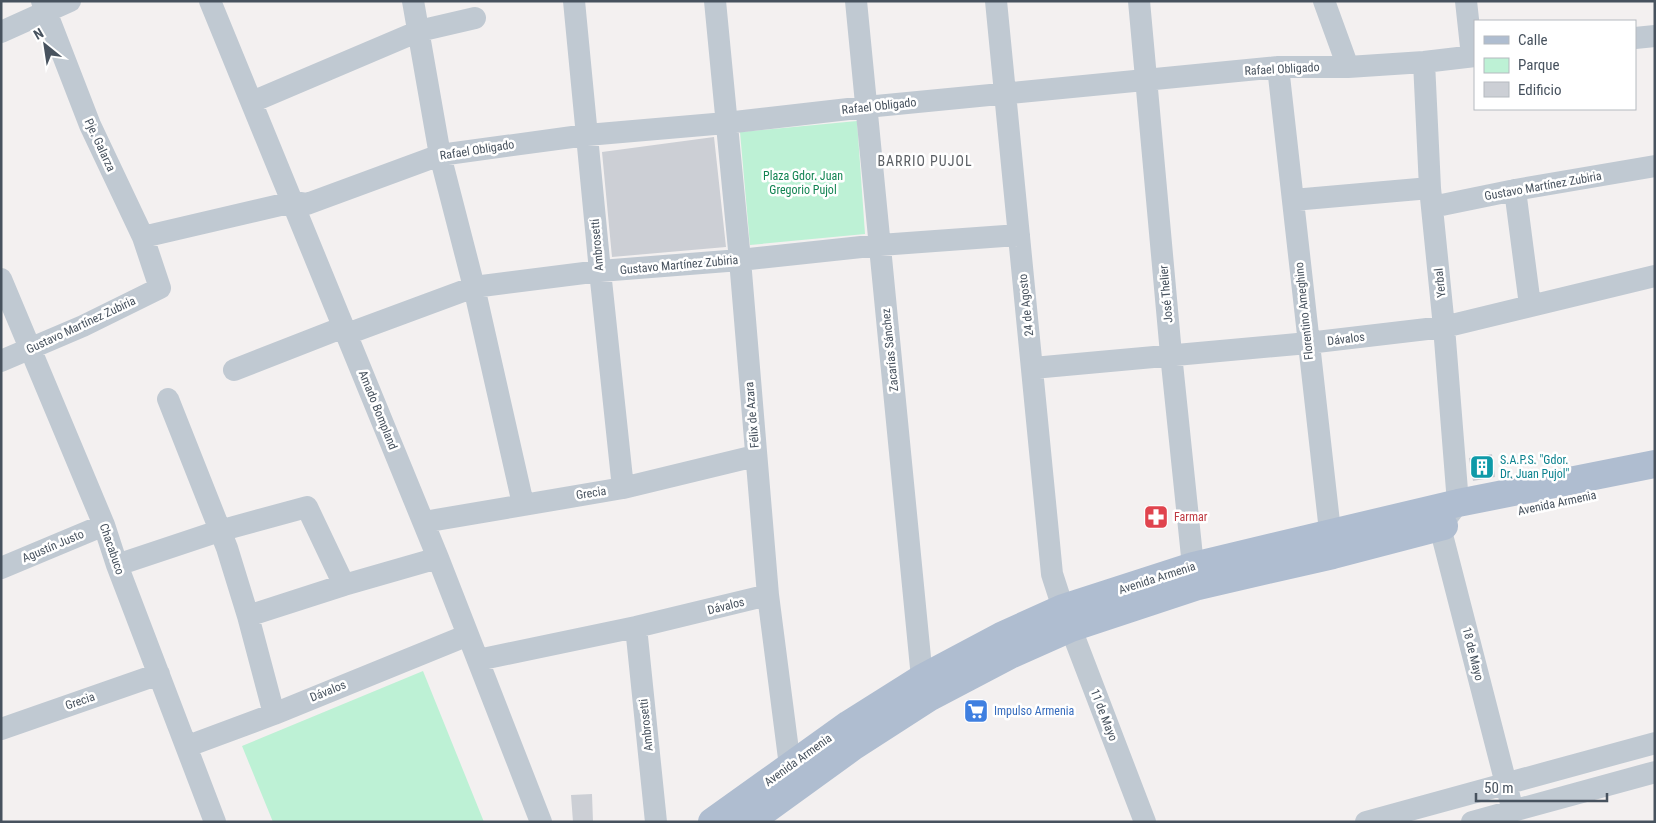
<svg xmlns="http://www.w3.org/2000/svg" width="1656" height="823" font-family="'Roboto Condensed',sans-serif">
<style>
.green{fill:#bdf1d5}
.building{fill:#cccfd5}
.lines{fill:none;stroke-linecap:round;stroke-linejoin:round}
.minor{stroke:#c0c9d2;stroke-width:22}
.major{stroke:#afbdd0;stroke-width:28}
.labels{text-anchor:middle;stroke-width:5;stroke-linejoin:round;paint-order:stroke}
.street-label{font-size:12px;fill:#47525e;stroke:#fff}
.park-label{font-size:12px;fill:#138453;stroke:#fff}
.culture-label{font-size:12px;fill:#0d838f;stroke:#fff;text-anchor:start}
.health-label{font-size:12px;fill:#be3a42;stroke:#fff;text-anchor:start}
.shop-label{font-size:12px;fill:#366cbe;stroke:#fff;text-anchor:start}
.neighbourhood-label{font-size:14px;letter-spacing:1px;fill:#5c6065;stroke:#fff}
</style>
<rect width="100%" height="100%" fill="#f3f0f0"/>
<path class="green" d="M857,121L865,234L750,245L740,132Z
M423,671L484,822H273L242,746Z"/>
<path class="building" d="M714,137L726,247L612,257L602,152Z
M1492,454L1495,477L1473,481L1469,458Z
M592,794L593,822H573L571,795Z"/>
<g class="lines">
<path class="minor" d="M210,1L438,558L541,822
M413,1L440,155L474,287L523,504
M574,1L600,271L623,488
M715,1L740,260L768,595L790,766L783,780
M856,1L922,678L928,693
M996,1L1052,574L1063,608L1145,822
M1139,1L1171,354L1193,566L1197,582
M1324,1L1348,67
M1466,1L1472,56
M1,32L70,1
M1635,38L1655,36
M1424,62L1430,188L1444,327L1458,503L1440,527L1513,811
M1278,67L1332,549
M252,102L419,31L475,18
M1515,190L1530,305
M1293,200L1430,188
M1432,207L1515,190L1655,166
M143,237L293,202L307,204L440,155L587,135L726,123L866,107L1278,67H1348L1424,62L1475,56
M1,279L104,525L117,565L215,822
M347,334L474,287L600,271L740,260L880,245L1019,235
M1,361L83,326L160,288L143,237L90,125L42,1
M1033,368L1308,343L1444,327L1655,276
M234,370L344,327
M168,399L227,548L248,616L274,714
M424,522L623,488L755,456
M117,565L219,531L307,507L344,585
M1,568L104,525
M248,616L344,585L438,558
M636,627L656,822
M478,660L636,627L768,595
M1,729L159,674
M188,746L274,714L468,635
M1366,822L1655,743
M1472,822L1655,772"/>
<path class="major" d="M712,822L849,724L922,678L1001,636L1063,608L1193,566L1458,503L1655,464
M749,822L854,746L930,697L1010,655L1071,628L1198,586L1333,555L1444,526"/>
</g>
<defs>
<symbol id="building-square" viewBox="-11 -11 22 22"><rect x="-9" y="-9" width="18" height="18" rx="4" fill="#0f9aa8" stroke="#fff"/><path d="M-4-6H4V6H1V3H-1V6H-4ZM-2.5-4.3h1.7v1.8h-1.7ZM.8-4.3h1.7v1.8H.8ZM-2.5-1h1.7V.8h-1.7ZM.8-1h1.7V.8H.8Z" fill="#fff"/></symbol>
<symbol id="pharmacy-square" viewBox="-11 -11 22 22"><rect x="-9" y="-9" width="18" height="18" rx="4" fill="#e0444e" stroke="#fff"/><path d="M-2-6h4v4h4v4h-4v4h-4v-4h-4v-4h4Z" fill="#fff"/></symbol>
<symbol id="supermarket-square" viewBox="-11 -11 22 22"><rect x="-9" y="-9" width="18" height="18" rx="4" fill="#3f7fe0" stroke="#fff"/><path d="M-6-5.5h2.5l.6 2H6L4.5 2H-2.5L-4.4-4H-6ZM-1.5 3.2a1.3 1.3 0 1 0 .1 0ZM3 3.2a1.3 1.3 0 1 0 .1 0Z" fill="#fff"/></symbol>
</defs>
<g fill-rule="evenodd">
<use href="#building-square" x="1468" y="453" width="28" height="28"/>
<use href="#pharmacy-square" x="1142" y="503" width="28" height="28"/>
<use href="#supermarket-square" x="962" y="697" width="28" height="28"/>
</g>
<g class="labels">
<g class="street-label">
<text transform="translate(1282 69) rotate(-3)" y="4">Rafael Obligado</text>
<text transform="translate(879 106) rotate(-6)" y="4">Rafael Obligado</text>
<text transform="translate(100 145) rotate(65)" y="4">Pje. Galarza</text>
<text transform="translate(477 150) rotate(-9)" y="4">Rafael Obligado</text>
<text transform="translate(1543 186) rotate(-10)" y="4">Gustavo Martínez Zubiria</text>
<text transform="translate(597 245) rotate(-95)" y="4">Ambrosetti</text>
<text transform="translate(679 265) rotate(-5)" y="4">Gustavo Martínez Zubiria</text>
<text transform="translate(1440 283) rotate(-96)" y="4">Yerbal</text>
<text transform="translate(1166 294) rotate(-95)" y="4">José Thelier</text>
<text transform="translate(1026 305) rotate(-96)" y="4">24 de Agosto</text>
<text transform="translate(1304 311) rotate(-96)" y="4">Florentino Ameghino</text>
<text transform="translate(81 325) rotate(-25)" y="4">Gustavo Martínez Zubiria</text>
<text transform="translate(1346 339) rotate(-7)" y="4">Dávalos</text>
<text transform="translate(890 350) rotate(-96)" y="4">Zacarías Sánchez</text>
<text transform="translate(378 410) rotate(68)" y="4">Amado Bompland</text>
<text transform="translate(752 415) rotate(-95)" y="4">Félix de Azara</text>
<text transform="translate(591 493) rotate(-9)" y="4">Grecia</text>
<text transform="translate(1557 503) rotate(-12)" y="4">Avenida Armenia</text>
<text transform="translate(53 546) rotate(-23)" y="4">Agustín Justo</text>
<text transform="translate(112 549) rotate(71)" y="4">Chacabuco</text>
<text transform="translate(1157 578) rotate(-18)" y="4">Avenida Armenia</text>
<text transform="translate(726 606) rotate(-14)" y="4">Dávalos</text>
<text transform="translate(1473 654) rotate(76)" y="4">18 de Mayo</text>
<text transform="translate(328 691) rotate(-22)" y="4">Dávalos</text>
<text transform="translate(80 701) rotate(-19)" y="4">Grecia</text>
<text transform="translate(1104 715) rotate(69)" y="4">11 de Mayo</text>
<text transform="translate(646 725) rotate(-96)" y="4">Ambrosetti</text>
<text transform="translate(798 760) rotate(-36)" y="4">Avenida Armenia</text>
</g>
<g class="park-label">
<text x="803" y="180">Plaza Gdor. Juan<tspan x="803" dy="14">Gregorio Pujol</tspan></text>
</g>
<g class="culture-label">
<text x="1500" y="464">S.A.P.S. "Gdor.<tspan x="1500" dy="14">Dr. Juan Pujol"</tspan></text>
</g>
<g class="health-label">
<text x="1174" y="521">Farmar</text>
</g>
<g class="shop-label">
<text x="994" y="715">Impulso Armenia</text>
</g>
<g class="neighbourhood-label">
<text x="925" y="166">BARRIO PUJOL</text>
</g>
</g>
<rect width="1656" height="823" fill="none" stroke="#47525e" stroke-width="5"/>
<rect x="1474" y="20" width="162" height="90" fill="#ffffff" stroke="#b5babf"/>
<rect x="1484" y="36" width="25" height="8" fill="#afbdd0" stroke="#b5babf"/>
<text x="1518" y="45" font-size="15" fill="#47525e">Calle</text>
<rect x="1484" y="58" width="25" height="15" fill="#bdf1d5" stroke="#b5babf"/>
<text x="1518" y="70" font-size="15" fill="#47525e">Parque</text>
<rect x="1484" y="82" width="25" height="15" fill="#cccfd5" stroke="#b5babf"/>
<text x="1518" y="95" font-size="15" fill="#47525e">Edificio</text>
<g transform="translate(45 45) rotate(330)" stroke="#ffffff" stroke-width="4" paint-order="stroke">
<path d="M0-4L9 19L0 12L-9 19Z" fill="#47525e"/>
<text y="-8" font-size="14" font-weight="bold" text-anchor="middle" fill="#47525e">N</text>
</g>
<path d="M1476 793v8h131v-8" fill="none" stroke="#47525e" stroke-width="2.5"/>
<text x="1484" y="793" font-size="15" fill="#47525e" stroke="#ffffff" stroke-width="4" paint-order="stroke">50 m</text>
</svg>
